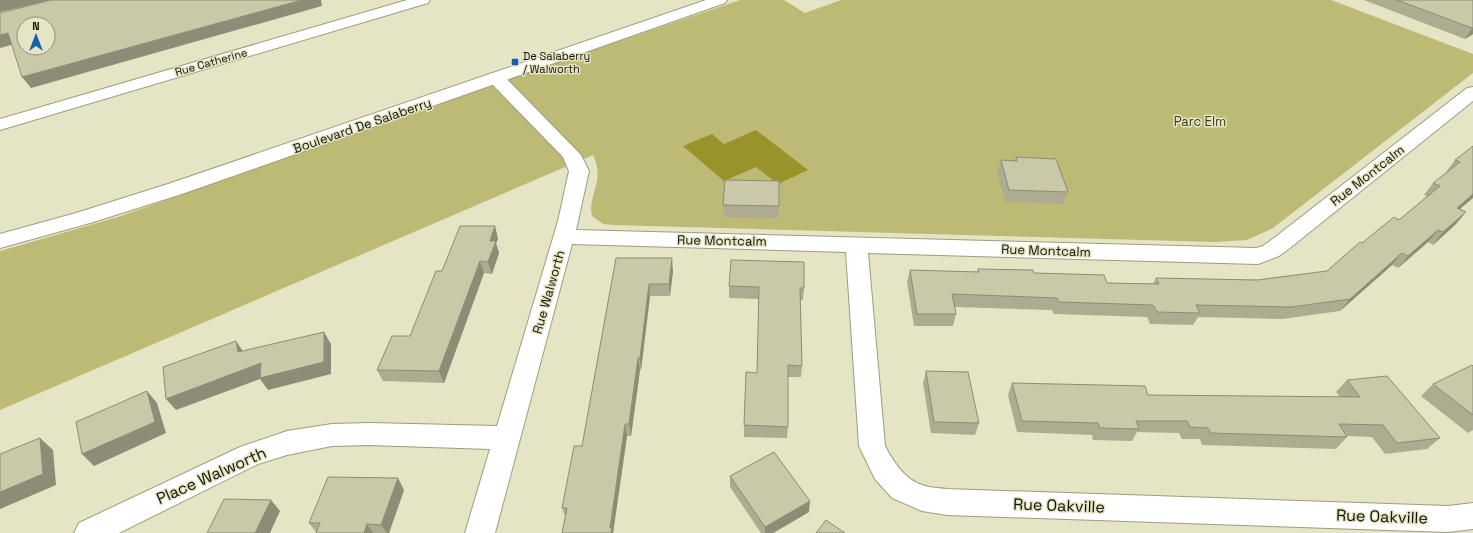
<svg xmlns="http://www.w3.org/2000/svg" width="1473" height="533" font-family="'Space Grotesk',sans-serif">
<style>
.green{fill:#bdba75}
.water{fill:#99932b}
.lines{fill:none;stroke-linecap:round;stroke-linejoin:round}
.minor-casing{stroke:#9e9d7f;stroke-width:2}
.tertiary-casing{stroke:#9e9d7f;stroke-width:2}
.minor{fill:#fff;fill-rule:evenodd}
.tertiary{fill:#fff;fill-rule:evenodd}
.wall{fill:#adac90}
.shaded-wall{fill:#8d8c76}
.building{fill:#c9c8a8;stroke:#8d8c76;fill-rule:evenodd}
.poi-dot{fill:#1b5eae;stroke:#e5e4c4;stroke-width:1.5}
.labels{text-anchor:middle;stroke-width:3;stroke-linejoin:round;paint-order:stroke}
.far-poi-label{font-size:11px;fill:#131308;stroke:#e5e4c4;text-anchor:start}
.far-street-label{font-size:11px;fill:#131308;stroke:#e5e4c4}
.park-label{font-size:13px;fill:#403e14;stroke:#e5e4c4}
.street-label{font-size:13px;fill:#131308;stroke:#e5e4c4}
.near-street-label{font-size:16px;fill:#131308;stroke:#e5e4c4}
</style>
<rect width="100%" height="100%" fill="#e5e4c4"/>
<path class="green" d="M740,0H784L805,13L841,0H1331L1473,54V73L1273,228L1247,240L1215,242L613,225L603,224L592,216C587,195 606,182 593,155L0,410V251L118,217L544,67Z"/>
<path class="water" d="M756,130L808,170L778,184L756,167L724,181L683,146L712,134L724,144Z"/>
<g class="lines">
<defs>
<path id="minor" d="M407,0H430L428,3L0,130V119Z
M496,73L502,74L581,155L589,171L576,230L1256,248L1263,246L1274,238L1467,88L1473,87V101L1290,248L1279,256L1258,264L868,253L885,446C893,461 904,479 922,485C930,488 939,488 947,489L1448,506L1473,503V529L1448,532L947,515L922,511L892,498L875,479L859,446L846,252L572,244L495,533H465L490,449L369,445L332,446L287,455L258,464L119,533H74L79,523L240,447L287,431L332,424L369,423L497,426L558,221L569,171L563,157L490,82L488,78L490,74Z"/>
<path id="tertiary" d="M706,0H727L725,3L182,194L90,223L0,248V234L76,213L168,184Z"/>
</defs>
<use href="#minor" class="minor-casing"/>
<use href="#tertiary" class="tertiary-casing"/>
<use href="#minor" class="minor"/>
<use href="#tertiary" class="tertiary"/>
</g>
<path class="wall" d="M1364,0H1473V34L1465,39Z
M1473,146L1460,209L1466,212L1456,224L1433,245L1428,242L1398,268L1392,265L1340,311L1282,319L1198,317L1193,325L1150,324L1147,317L1054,314L1052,310L955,307L956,314L953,326H914L907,282L910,270L977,272L978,269L1034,273L1107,283L1153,284L1156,278L1257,280L1327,271L1362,243L1399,220L1427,196L1424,195L1433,183L1447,172H1446L1455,160Z
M1016,157L1068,192L1064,204L1005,202L997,172L1001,160L1015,161Z
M723,205L779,206L778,218L724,217Z
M495,226L498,239L496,243L499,253L492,274L484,273L444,383L383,381L377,370L410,336L442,271Z
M616,258L673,271L670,296H650L641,370H640L631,436H627L613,533H562L565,516L562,508L582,446Z
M729,286L804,288L803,300H800L802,366L801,377H788V427L787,438L744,437V425L757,373L759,299L729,298Z
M1473,366V430L1468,433L1421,396L1433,384Z
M926,371L979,423L975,435L931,433L923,383Z
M1347,380L1440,438L1427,449L1385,454L1372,437L1346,436L1347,437L1336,449L1202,445L1200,439H1182L1179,433L1137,432L1132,441L1093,440L1092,435L1017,432L1008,395L1012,383L1148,395L1340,397L1336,392Z
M730,476L809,512L773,533H761L730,487Z
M404,490L389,533H316V532L309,523Z"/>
<path class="shaded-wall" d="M0,0H52L0,12Z
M302,0H321L322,6L31,88L22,77Z
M1472,28H1473V34L1465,39Z
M8,33L15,44L0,48V35Z
M1473,194V198L1447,220L1457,208Z
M1466,212L1456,224L1433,245L1443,232Z
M495,226L498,239L496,243L499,253L492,274L488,262L490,241Z
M1438,230L1428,242L1398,268L1408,256Z
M1402,253L1392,265L1340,311L1350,299Z
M672,258L673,271L670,296L669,284Z
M480,261L484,273L444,383L439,371Z
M649,284L650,296L641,370L640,358Z
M324,332L331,344V374L268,390L260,379L176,410L166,399Z
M236,341L244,353L238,352Z
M638,358L640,370L631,436L629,424Z
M147,391L157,403L166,433L94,466L82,454Z
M625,424L627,436L613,533H611L610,528Z
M40,438L53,450L56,485L0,509V492Z
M398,478L404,490L389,533H387L381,525Z
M271,500L280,511L270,533H255Z
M810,501L809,512L773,533H765V527Z
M367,524L373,533H364Z"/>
<path class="building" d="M51,0H302L22,77L8,33L0,35V13ZM24,24H48V48H24Z
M1397,0H1473V28H1472Z
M1473,146V194L1457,208L1466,212L1443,232L1438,230L1408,256L1402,253L1350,299L1291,307L1196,305L1200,313L1157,312L1153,305L1059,302L1057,298L952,294L956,314H917L910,270L979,272L978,269L1033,270L1034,273L1104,275L1107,283L1159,284L1156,278L1257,280L1327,271L1360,242L1362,243L1394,217L1399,220L1440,186L1433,183L1460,162L1455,160Z
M1016,157L1056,159L1068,192L1009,190L1001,160L1017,161Z
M725,180L779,181V206L723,205Z
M460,226H495L490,241H496L488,262L480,261L439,371L377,370L392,336H410L436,271H442Z
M616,258H672L669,284H649L640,358H638L629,424H625L610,528H612L611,533H562L567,508H562L574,446H582Z
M731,260L804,262V288H800L802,366L788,365V427L744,425L746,372L757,373L759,287L729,286Z
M324,332V362L260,378L261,363L166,399L163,367L236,341L238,352Z
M1472,365L1473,366V415L1433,384Z
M926,371L968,372L979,423L934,422Z
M1387,376L1440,438L1397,443L1383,425L1339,424L1347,437L1211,433L1208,428L1190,427L1187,421H1136L1139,429L1100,428L1098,423L1022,421L1012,383L1145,386L1148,395L1360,397L1347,380Z
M147,391L155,422L82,454L76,422Z
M40,438L43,474L0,492V454Z
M774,452L810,501L765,527L730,476Z
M328,477L398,478L381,525L367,524L364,533H316L320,523H309Z
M224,499L271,500L255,533H207Z
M826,520L845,533H816Z"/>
<rect class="poi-dot" x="511" y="58" width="8" height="8" rx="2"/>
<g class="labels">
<g class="far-poi-label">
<text x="523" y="60">De Salaberry<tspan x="523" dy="13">/ Walworth</tspan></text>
</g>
<g class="far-street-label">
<text transform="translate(211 62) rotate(-16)" y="4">Rue Catherine</text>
</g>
<g class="park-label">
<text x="1200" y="126">Parc Elm</text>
</g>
<g class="street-label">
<text transform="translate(362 125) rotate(-19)" y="5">Boulevard De Salaberry</text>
<text transform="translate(1367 175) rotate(-38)" y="5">Rue Montcalm</text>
<text transform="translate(722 240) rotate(1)" y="5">Rue Montcalm</text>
<text transform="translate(1046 250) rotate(2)" y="5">Rue Montcalm</text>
<text transform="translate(548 292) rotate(-74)" y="5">Rue Walworth</text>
</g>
<g class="near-street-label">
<text transform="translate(211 475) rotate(-24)" y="6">Place Walworth</text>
<text transform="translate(1059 505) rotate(2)" y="6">Rue Oakville</text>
<text transform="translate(1382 516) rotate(2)" y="6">Rue Oakville</text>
</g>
</g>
<g transform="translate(36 36)"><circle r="19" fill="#e5e4c4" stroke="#919079"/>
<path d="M0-3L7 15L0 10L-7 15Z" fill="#1b5eae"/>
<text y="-6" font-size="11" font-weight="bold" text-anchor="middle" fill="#131308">N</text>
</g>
</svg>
